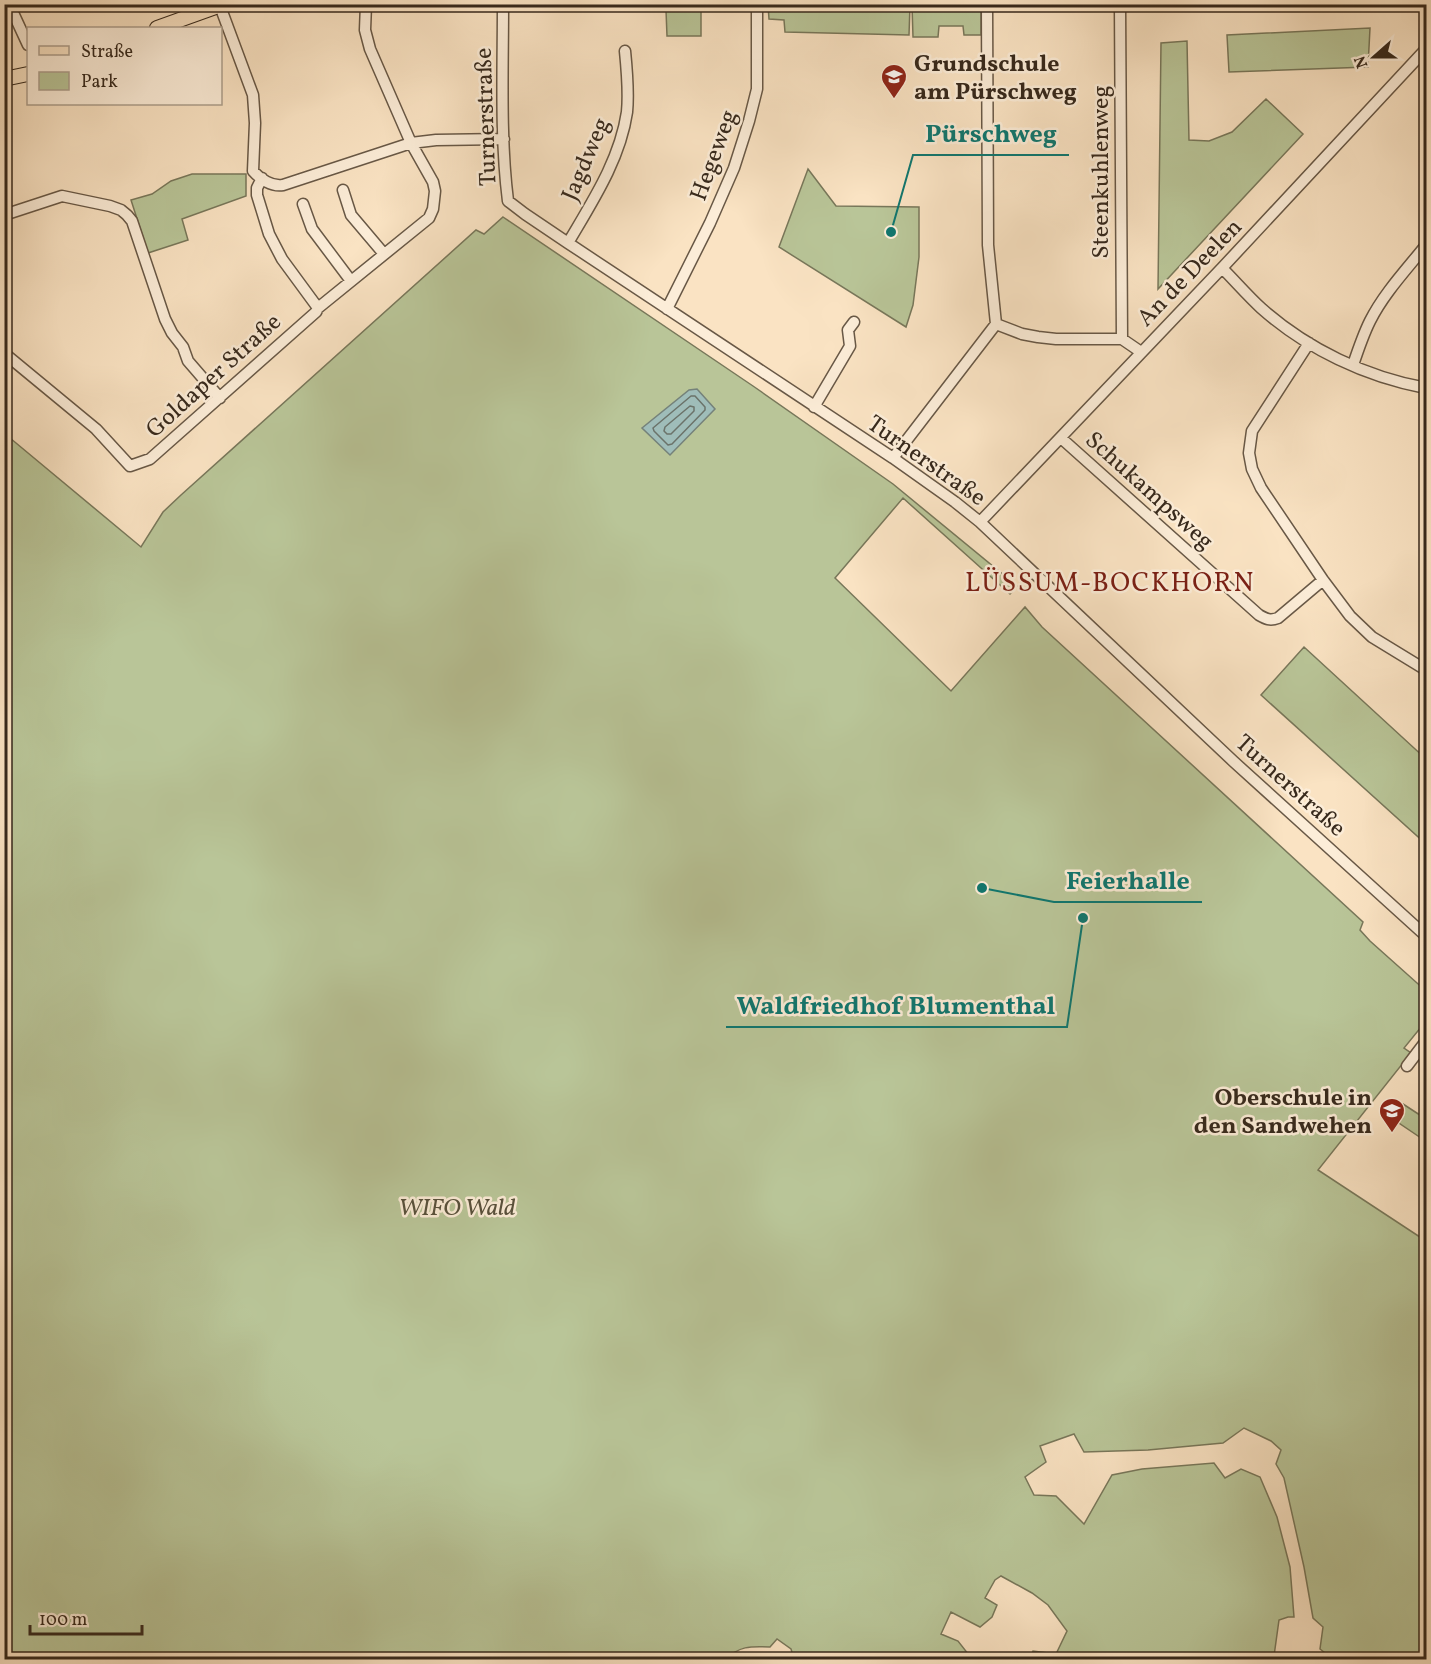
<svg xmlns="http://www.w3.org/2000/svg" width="1431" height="1664" font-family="Vollkorn,serif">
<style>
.green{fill:#b9c598;stroke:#78775a;stroke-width:1.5}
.water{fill:#9fbdb9;stroke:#75827a;stroke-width:1.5}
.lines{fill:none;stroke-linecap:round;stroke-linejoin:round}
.shore{stroke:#6b736a;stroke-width:1.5}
.minor-casing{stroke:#685846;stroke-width:13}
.major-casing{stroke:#37291c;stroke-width:16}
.minor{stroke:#fcedd8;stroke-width:10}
.major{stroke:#fae3c3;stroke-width:14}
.labels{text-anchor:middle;stroke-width:5;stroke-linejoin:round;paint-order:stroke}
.poi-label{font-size:24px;font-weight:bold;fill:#37291c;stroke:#fcedd8;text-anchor:start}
.street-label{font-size:24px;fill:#37291c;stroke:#fcedd8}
.park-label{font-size:24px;font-style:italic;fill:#58503b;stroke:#fcedd8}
.quarter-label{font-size:27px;letter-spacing:1.5px;fill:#7a1f14;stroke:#fcedd8}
.leader{fill:none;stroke:#0f766e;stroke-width:2}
.callout-dot{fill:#0f766e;stroke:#fcedd8;stroke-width:2}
.callout-label{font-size:26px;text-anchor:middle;font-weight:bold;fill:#0f766e;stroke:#fcedd8;stroke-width:5;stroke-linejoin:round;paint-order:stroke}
</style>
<rect width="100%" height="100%" fill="#fae3c3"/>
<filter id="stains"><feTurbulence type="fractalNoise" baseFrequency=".00333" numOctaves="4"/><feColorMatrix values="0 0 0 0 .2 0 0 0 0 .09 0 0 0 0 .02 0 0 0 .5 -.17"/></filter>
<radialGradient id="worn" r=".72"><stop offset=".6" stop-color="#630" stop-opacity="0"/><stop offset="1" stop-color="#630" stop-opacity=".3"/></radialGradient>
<path class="green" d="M768,5H910L909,35L785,32L784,20L769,19Z
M912,5H981V35H964L963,26H939L938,37H913Z
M666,10H701V36H667Z
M1370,28L1368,67L1229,72L1227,35Z
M1187,41L1189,140L1209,141L1232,132L1266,99L1303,134L1158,289L1161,43Z
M808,169L836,206L919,207V257L913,305L906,327L779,247Z
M192,174H246V196L182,219L188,240L148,253L131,200L152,194L171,181Z
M503,217L753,386L893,484L1017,586L1010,594L903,498L835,578L951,691L1025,607L1042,627L1363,922L1360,930L1370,941L1426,991V1021L1404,1048L1411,1053L1318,1170L1426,1241V1659H1328L1329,1656L1320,1649L1323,1627L1313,1618L1304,1567L1284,1478L1276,1464L1281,1450L1271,1441L1244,1428L1223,1443L1148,1450L1084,1452L1074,1434L1040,1446L1046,1462L1025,1477L1034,1495L1056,1496L1084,1524L1112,1475L1142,1469L1214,1463L1225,1478L1241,1469L1260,1477L1277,1517L1290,1567L1294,1617H1288L1279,1620L1274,1656L1268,1659H1030L1033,1651L1056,1654L1067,1631L1048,1605L1032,1593L1001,1576L995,1580L985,1598L997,1605L992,1617L980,1627L951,1612L941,1634L958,1641L969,1655L967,1659H794L791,1649L777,1639L770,1647C749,1646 740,1646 724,1660L5,1659L4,433L141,547L163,512L181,495L476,230L484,234Z
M1304,647L1426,759V844L1261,695Z
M1403,1104L1426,1119V1129L1421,1138L1393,1119Z"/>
<path class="water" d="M697,389L715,409L670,455L642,428L689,390Z"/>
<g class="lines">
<path class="shore" d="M691,396H695L705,407V410L672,444L668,445L654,431L653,428Z
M690,406L694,407V411L671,434H667L664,431L665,427Z"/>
<defs>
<path id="minor" d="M9,4L28,45
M503,4C503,68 500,138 508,201L525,214L568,243L893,458L955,502L980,522L1233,761L1426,936
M1120,4L1122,339
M220,6L253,95L255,123L253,171C260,179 272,187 283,185L411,143L436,140L504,139
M262,178L257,188V195L269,234L282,259L318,308
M343,190L351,215L384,254
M303,204L312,229L351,281
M4,215L62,196L110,206L121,210L127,215L132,221L165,319L172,333L183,347L188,361L220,398
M568,243C592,202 620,160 627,112C629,92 627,71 625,51
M1222,268C1235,281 1247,295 1261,308C1307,349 1366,377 1426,388
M667,309L710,223L734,168L749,121L757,89V4
M996,324L1022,334L1038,337L1056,339H1122L1141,352
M1309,343L1252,431L1249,453L1252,469L1261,488L1323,580L1350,616L1372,637L1426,670
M4,353L96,429L130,466L150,459L316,312L318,308L429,218L433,209L435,191L433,182L411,143L370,49L365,30L366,4
M1353,365C1358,350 1363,335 1370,321C1384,293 1407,269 1426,245
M814,407L850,346L848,330L854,322
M1061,438L1259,615C1266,619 1270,621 1278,618L1323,580
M893,458L996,324L988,245L987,4
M980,522L1222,268L1426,49
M1407,1066L1426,1041"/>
<path id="major" d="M157,28L224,4
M4,79L28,74"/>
</defs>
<use href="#minor" class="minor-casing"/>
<use href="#major" class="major-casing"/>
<use href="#minor" class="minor"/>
<use href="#major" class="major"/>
</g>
<defs>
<symbol id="school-pin" viewBox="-11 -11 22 30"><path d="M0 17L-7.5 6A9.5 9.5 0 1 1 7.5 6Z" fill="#8f2418" stroke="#fcedd8"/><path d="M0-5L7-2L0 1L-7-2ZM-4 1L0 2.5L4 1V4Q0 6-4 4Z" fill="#fff"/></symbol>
</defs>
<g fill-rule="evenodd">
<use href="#school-pin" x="879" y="62" width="30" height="40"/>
<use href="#school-pin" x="1377" y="1096" width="30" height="40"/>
</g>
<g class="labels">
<g class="poi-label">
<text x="914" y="71">Grundschule<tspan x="914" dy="28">am Pürschweg</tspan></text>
<text x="1372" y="1105" text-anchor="end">Oberschule in<tspan x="1372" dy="28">den Sandwehen</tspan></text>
</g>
<g class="street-label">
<text transform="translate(485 117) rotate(-92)" y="8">Turnerstraße</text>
<text transform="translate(713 155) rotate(-70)" y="8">Hegeweg</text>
<text transform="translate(585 159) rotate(-67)" y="8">Jagdweg</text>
<text transform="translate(1100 172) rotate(-90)" y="8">Steenkuhlenweg</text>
<text transform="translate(1189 272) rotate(-46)" y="8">An de Deelen</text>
<text transform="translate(213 375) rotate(-42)" y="8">Goldaper Straße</text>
<text transform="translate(927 460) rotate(35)" y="8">Turnerstraße</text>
<text transform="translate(1150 490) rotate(42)" y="8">Schukampsweg</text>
<text transform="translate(1291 785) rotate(42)" y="8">Turnerstraße</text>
</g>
<g class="park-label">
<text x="457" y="1215">WIFO Wald</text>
</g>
<g class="quarter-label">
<text x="1110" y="591">LÜSSUM-BOCKHORN</text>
</g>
</g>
<path class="leader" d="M891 232L913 155H1069M982 888L1054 902H1202M1083 918L1067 1027H726"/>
<g class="callout-dot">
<circle cx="891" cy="232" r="6"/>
<circle cx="982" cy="888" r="6"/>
<circle cx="1083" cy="918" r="6"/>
</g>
<g class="callout-label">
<text x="991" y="142">Pürschweg</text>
<text x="1128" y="889">Feierhalle</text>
<text x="896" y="1014">Waldfriedhof Blumenthal</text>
</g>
<rect width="1431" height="1664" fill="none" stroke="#fae3c3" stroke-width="24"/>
<rect x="6" y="6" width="1419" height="1652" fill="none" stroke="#37291c" stroke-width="3"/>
<rect x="12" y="12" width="1407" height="1640" fill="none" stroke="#37291c" stroke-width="1.5"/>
<rect x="27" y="27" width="195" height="78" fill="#fcedd8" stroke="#ad9f8d" stroke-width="1.5"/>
<rect x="39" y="46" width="30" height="9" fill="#fae3c3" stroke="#ad9f8d" stroke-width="1.5"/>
<text x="81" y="57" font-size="18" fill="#37291c">Straße</text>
<rect x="39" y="72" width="30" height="18" fill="#b9c598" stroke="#ad9f8d" stroke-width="1.5"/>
<text x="81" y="87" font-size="18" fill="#37291c">Park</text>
<g transform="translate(1374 57) rotate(249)" stroke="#fcedd8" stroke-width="4.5" paint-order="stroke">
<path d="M0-4.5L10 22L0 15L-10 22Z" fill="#37291c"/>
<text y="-9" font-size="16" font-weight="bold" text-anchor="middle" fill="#37291c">N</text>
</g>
<path d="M30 1625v9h112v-9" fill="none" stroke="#37291c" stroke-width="3"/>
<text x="39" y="1625" font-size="18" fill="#37291c" stroke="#fcedd8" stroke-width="4.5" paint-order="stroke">100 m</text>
<rect width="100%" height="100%" filter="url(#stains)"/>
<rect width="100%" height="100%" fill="url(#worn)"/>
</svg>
